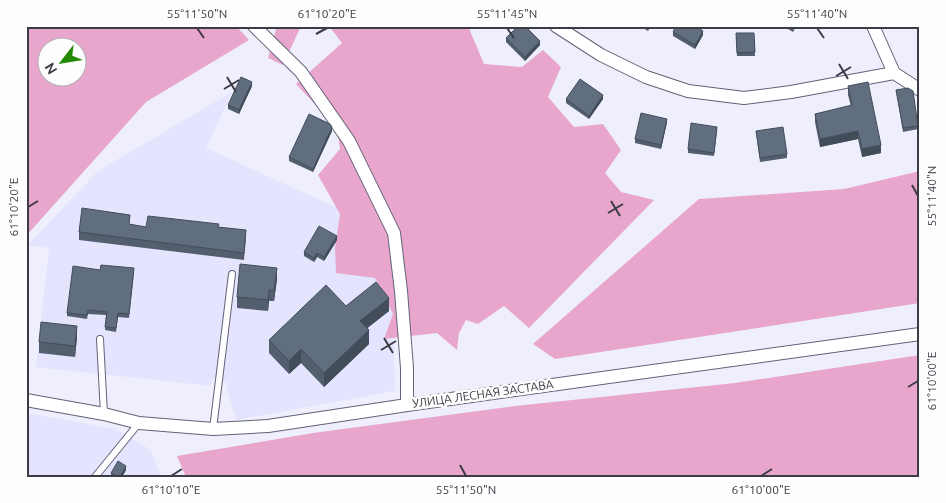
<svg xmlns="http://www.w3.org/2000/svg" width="946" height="503" font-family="Ubuntu,sans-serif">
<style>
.built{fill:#e4e4fe}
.green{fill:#e8a6cd;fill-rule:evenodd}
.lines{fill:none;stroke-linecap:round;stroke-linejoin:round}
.service-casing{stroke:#626278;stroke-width:8}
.minor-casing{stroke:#626278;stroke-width:14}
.service{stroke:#fff;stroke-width:6}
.minor{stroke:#fff;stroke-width:12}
.wall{fill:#535f6e}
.shaded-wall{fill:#434d5a}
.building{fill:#606e80;stroke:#434d5a}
.ticks{fill:none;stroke:#3b3c45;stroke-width:2}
.labels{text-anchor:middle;stroke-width:5;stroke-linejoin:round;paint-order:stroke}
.street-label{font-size:12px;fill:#3b3c45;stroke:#fdfdfd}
.neatline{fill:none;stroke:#3b3c45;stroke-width:2}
.ticks-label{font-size:12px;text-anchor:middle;fill:#3b3c45}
</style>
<rect width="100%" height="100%" fill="#eeeefd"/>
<path class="built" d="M232,92L206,148L379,227L392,285L395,391L236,420L226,387L229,384L213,378L211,386L36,367L49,248L28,245L98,171Z
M26,413L115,429L151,450L161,477H26Z"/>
<path class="green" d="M26,26H236L249,40L146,102L26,236ZM48,48H78V78H48Z
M277,26H301L283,65L268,58Z
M329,26H468L484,64L522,67L543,50L561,67L548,97L574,127L603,124L621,150L605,173L621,192L654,200L529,328L504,306L478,324L466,320L459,333L457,350L437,333L384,339L393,314L375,278L336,273L335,248L340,214L318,175L340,149L337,128L296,84L342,43Z
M920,171V303L555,359L533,344L699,199L844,189Z
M920,355V477H186L177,456L313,433L515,406L735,383Z"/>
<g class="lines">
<defs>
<path id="service" d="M100,339L104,414
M213,429L232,274
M95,477L139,423"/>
<path id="minor" d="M254,26L301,72L349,141L394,233L401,291L407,368V405L920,334
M556,26L601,55L646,77L688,91L744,98L791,92L894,73
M873,26L894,73L920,90
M26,400L104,414L139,423L213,429L268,426L407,405"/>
</defs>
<use href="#service" class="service-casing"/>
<use href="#minor" class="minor-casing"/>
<use href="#service" class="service"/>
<use href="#minor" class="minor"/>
</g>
<path class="wall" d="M640,26H651L648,31Z
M783,26H796L793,32Z
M673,32L703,35L695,49L673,36Z
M736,33H754L755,56H737Z
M506,38L540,45L525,61L506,42Z
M252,86L239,114L228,109V105Z
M848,86L881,153L862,157L858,139L820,147L815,122V114L851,106L848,95Z
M896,90L918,126V129L903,132Z
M566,99H603L589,119L566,103Z
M667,122L661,149L635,143V139Z
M717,130L714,156L688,153V149Z
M332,131L313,172L289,161V157Z
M756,131L787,154V158L760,162Z
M130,225L146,227H219L246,237L244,260L79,240V232Z
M337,240L324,261L317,257L314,262L304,256V252Z
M100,270L134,272L129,318L118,317L116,332L105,330L106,315L88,314L87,319L67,316V313Z
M277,279L274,301H269L268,311L237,308V297Z
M346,306L389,311L367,328L369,344L324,387L301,363L289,374L269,353V340Z
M77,337L75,357L39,353V342Z
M126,470L122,477H111V473Z"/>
<path class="shaded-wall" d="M703,31V35L695,49V45Z
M540,41V45L525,61V57Z
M252,82V86L239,114V110Z
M603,95V99L589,119V116Z
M667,119V122L661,149V145Z
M332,127V131L313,172V169Z
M858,131V139L820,147V139Z
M881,145V153L862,157V149Z
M337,236V240L324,261V257Z
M317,253V257L314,262V258Z
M277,268V279L274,301V290Z
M269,290V301L268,311V300Z
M389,298V311L360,334V321Z
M77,326V337L75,357V346Z
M369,330V344L324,387V373Z
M301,349V363L289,374V361Z
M126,466V470L122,477H120Z"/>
<path class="building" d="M518,26H525L540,41L525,57L506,38Z
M676,26H696L703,31L695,45L673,32Z
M736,33H754L755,52L737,53Z
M241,77L252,82L239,110L228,105Z
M580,79L603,95L589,116L566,99Z
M868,82L881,145L862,149L858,131L820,139L815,114L852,105L848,86Z
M908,88L913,91L918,126L903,128L896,90Z
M641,113L667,119L661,145L635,139Z
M309,114L330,124L332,127L313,169L289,157Z
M691,123L717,127L714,153L688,149Z
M783,127L787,154L760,158L756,131Z
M82,208L130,215L129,224L146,227L148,216L219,224L218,227L246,230L244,253L79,232Z
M319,226L337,236L324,257L317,253L314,258L304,252Z
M240,264L277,268L274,290H269L268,300L237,297Z
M101,265L134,268L129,314L118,313L116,328L105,327L107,312L88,310L87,315L67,313L73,266L100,270Z
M376,282L389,298L360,321L369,330L324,373L301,349L289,361L269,340L326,285L346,306Z
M41,322L77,326L75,346L39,342Z
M118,461L126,466L120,477H118L111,473Z"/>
<path class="ticks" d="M197,28L204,38M507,28L514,38M817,28L824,38M316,34L327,28M839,64L848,79M836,76L851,67M227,77L236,92M224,89L239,80M912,185L918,196M611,201L620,216M28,207L38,201M608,213L623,204M384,338L393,353M381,350L396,341M908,387L918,381M460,465L466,476M171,476L182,469M761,476L772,469"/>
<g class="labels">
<g class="street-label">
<text transform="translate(483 394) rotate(-8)" y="4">УЛИЦА ЛЕСНАЯ ЗАСТАВА</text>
</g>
</g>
<rect width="946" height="503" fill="none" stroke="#fdfdfd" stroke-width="55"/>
<g transform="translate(62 62) rotate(239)"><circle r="24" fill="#fdfdfd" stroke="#afb0b3"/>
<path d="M0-4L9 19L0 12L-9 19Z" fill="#238900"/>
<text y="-8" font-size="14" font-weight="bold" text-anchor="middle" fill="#3b3c45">N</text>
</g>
<rect x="28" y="28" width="890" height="448" class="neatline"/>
<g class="ticks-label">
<text x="197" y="18">55°11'50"N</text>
<text x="327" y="18">61°10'20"E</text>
<text x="507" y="18">55°11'45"N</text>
<text x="817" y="18">55°11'40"N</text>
<text transform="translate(932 196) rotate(-90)" y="4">55°11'40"N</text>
<text transform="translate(14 207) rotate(-90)" y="4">61°10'20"E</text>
<text transform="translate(932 381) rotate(-90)" y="4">61°10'00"E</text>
<text x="171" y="494">61°10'10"E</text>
<text x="466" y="494">55°11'50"N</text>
<text x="761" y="494">61°10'00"E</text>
</g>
</svg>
